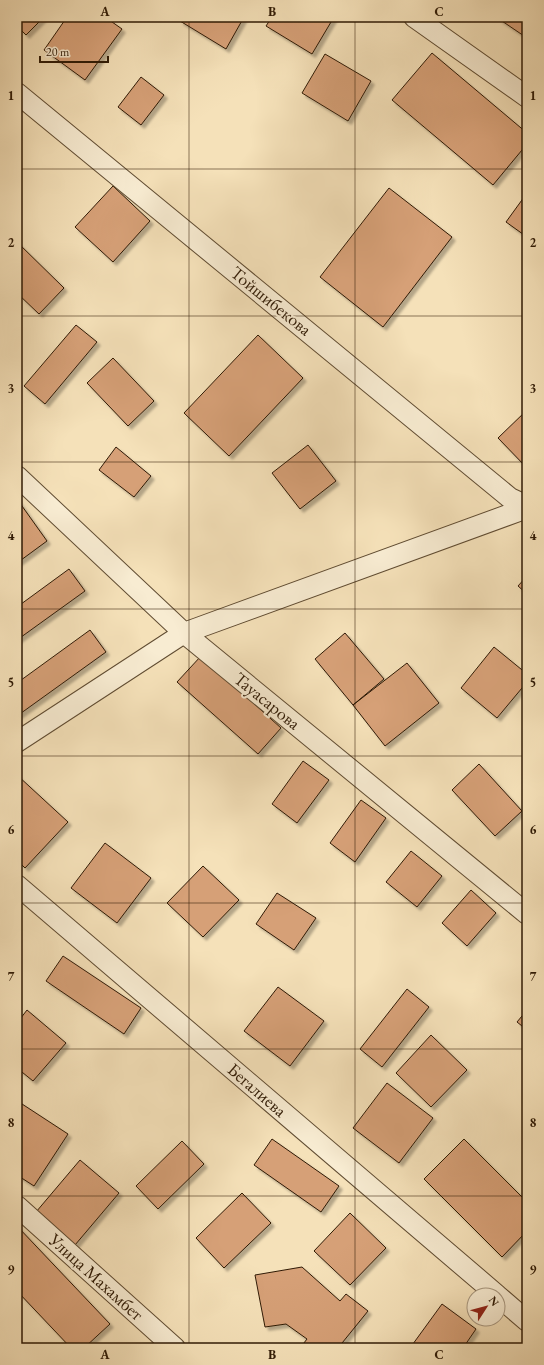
<svg xmlns="http://www.w3.org/2000/svg" width="544" height="1365" font-family="'EB Garamond',serif">
<style>
.building{fill:#d6a077;stroke:#2f1a05;filter:url(#shadow)}
.lines{fill:none;stroke-linecap:round;stroke-linejoin:round}
.minor-casing{stroke:#604c32;stroke-width:22}
.minor{stroke:#f8ecd2;stroke-width:20}
.grid{fill:none;stroke:#2f1a05;stroke-width:1;stroke-opacity:0.55}
.labels{text-anchor:middle;stroke-width:4;stroke-linejoin:round;paint-order:stroke}
.street-label{font-size:18px;fill:#2f1a05;stroke:#f8ecd2}
.neatline{fill:none;stroke:#2f1a05;stroke-width:1.5}
.grid-label{font-size:13px;text-anchor:middle;font-weight:bold;fill:#2f1a05}
</style>
<defs>
<filter id="shadow"><feDropShadow dx="3.5" dy="3.5" stdDeviation="1" flood-color="#0004"/></filter>
</defs>
<rect width="100%" height="100%" fill="#f5e1b9"/>
<filter id="stains"><feTurbulence type="fractalNoise" baseFrequency=".005" numOctaves="4"/><feColorMatrix values="0 0 0 0 .2 0 0 0 0 .09 0 0 0 0 .02 0 0 0 .5 -.17"/></filter>
<radialGradient id="worn" r=".72"><stop offset=".6" stop-color="#630" stop-opacity="0"/><stop offset="1" stop-color="#630" stop-opacity=".3"/></radialGradient>
<path class="building" d="M17,17H44L26,35L17,26Z
M67,17H105L122,29L85,80L44,50Z
M182,17H244L226,49L180,21Z
M272,17H334L312,54L266,26Z
M500,17H527V38L499,19Z
M432,53L527,133V144L493,185L392,100Z
M325,54L371,81L348,121L302,93Z
M141,77L164,95L141,125L118,107Z
M113,186L150,221L113,262L75,227Z
M389,188L452,237L383,327L320,277Z
M527,193V237L506,222Z
M17,242L64,288L39,314L17,293Z
M76,325L97,342L45,404L24,386Z
M258,335L303,378L229,456L184,413Z
M113,358L154,401L128,426L87,383Z
M527,410V468L498,438Z
M308,445L336,481L300,509L272,473Z
M116,447L151,476L134,497L99,470Z
M17,499L47,541L17,563Z
M69,569L85,591L17,640V607Z
M527,576V594L518,586Z
M90,630L106,652L17,716V683Z
M345,633L384,679L353,705L315,659Z
M494,647L527,674V682L497,718L461,688Z
M201,656L281,728L258,754L177,682Z
M407,663L439,703L385,746L353,705Z
M303,761L329,780L297,823L272,804Z
M479,764L522,811L495,836L452,790Z
M17,775L68,822L25,868L17,860Z
M361,800L386,818L355,862L330,843Z
M105,843L151,878L117,923L71,888Z
M411,851L442,876L417,907L386,882Z
M203,866L239,900L203,937L167,903Z
M471,890L496,913L467,946L442,923Z
M277,893L316,918L294,950L256,924Z
M63,956L141,1008L124,1034L46,981Z
M278,987L324,1021L290,1066L244,1031Z
M407,989L429,1007L382,1067L360,1049Z
M27,1010L66,1043L33,1081L17,1068V1023Z
M527,1010V1030L517,1022Z
M431,1035L467,1070L431,1107L396,1073Z
M387,1083L433,1118L399,1163L353,1128Z
M19,1102L68,1134L34,1186L17,1175V1105Z
M272,1139L339,1186L321,1212L254,1165Z
M464,1139L527,1202V1231L502,1257L424,1179Z
M182,1141L204,1164L158,1209L136,1186Z
M80,1160L119,1193L75,1245L36,1212Z
M242,1193L271,1223L224,1268L196,1238Z
M350,1213L386,1248L350,1285L314,1251Z
M17,1226L110,1324L84,1348H71L17,1291Z
M302,1267L340,1301L346,1294L368,1311L338,1348H300L307,1339L286,1324L265,1327L255,1275Z
M442,1304L476,1329L463,1348H410Z"/>
<g class="lines">
<defs>
<path id="minor" d="M414,17L527,97
M17,93L510,498L527,506
M17,476L184,633L527,914
M17,742L184,633L527,508
M17,885L497,1295
M17,1206L175,1348
M498,1296L527,1321"/>
</defs>
<use href="#minor" class="minor-casing"/>
<use href="#minor" class="minor"/>
</g>
<path class="grid" d="M189,17V1348M355,17V1348M17,169H527M17,316H527M17,462H527M17,609H527M17,756H527M17,903H527M17,1049H527M17,1196H527"/>
<g class="labels">
<g class="street-label">
<text transform="translate(271 301) rotate(39)" y="6">Тойшибекова</text>
<text transform="translate(267 701) rotate(39)" y="6">Тауасарова</text>
<text transform="translate(257 1090) rotate(41)" y="6">Бегалиева</text>
<text transform="translate(96 1277) rotate(42)" y="6">Улица Махамбет</text>
</g>
</g>
<rect width="544" height="1365" fill="none" stroke="#f5e1b9" stroke-width="44"/>
<g transform="translate(486 1307) rotate(54)"><circle r="19" fill="#f8ecd2" stroke="#a89880"/>
<path d="M0-3L7 15L0 10L-7 15Z" fill="#8f2418"/>
<text y="-6" font-size="11" font-weight="bold" text-anchor="middle" fill="#2f1a05">N</text>
</g>
<path d="M40 56v6h68v-6" fill="none" stroke="#2f1a05" stroke-width="2"/>
<text x="46" y="56" font-size="12" fill="#2f1a05" stroke="#f8ecd2" stroke-width="3" paint-order="stroke">20 m</text>
<rect x="22" y="22" width="500" height="1321" class="neatline"/>
<g class="grid-label">
<text x="105" y="16">A</text>
<text x="272" y="16">B</text>
<text x="439" y="16">C</text>
<text x="11" y="100">1</text>
<text x="533" y="100">1</text>
<text x="11" y="247">2</text>
<text x="533" y="247">2</text>
<text x="11" y="393">3</text>
<text x="533" y="393">3</text>
<text x="11" y="540">4</text>
<text x="533" y="540">4</text>
<text x="11" y="687">5</text>
<text x="533" y="687">5</text>
<text x="11" y="834">6</text>
<text x="533" y="834">6</text>
<text x="11" y="981">7</text>
<text x="533" y="981">7</text>
<text x="11" y="1127">8</text>
<text x="533" y="1127">8</text>
<text x="11" y="1274">9</text>
<text x="533" y="1274">9</text>
<text x="105" y="1359">A</text>
<text x="272" y="1359">B</text>
<text x="439" y="1359">C</text>
</g>
<rect width="100%" height="100%" filter="url(#stains)"/>
<rect width="100%" height="100%" fill="url(#worn)"/>
</svg>
